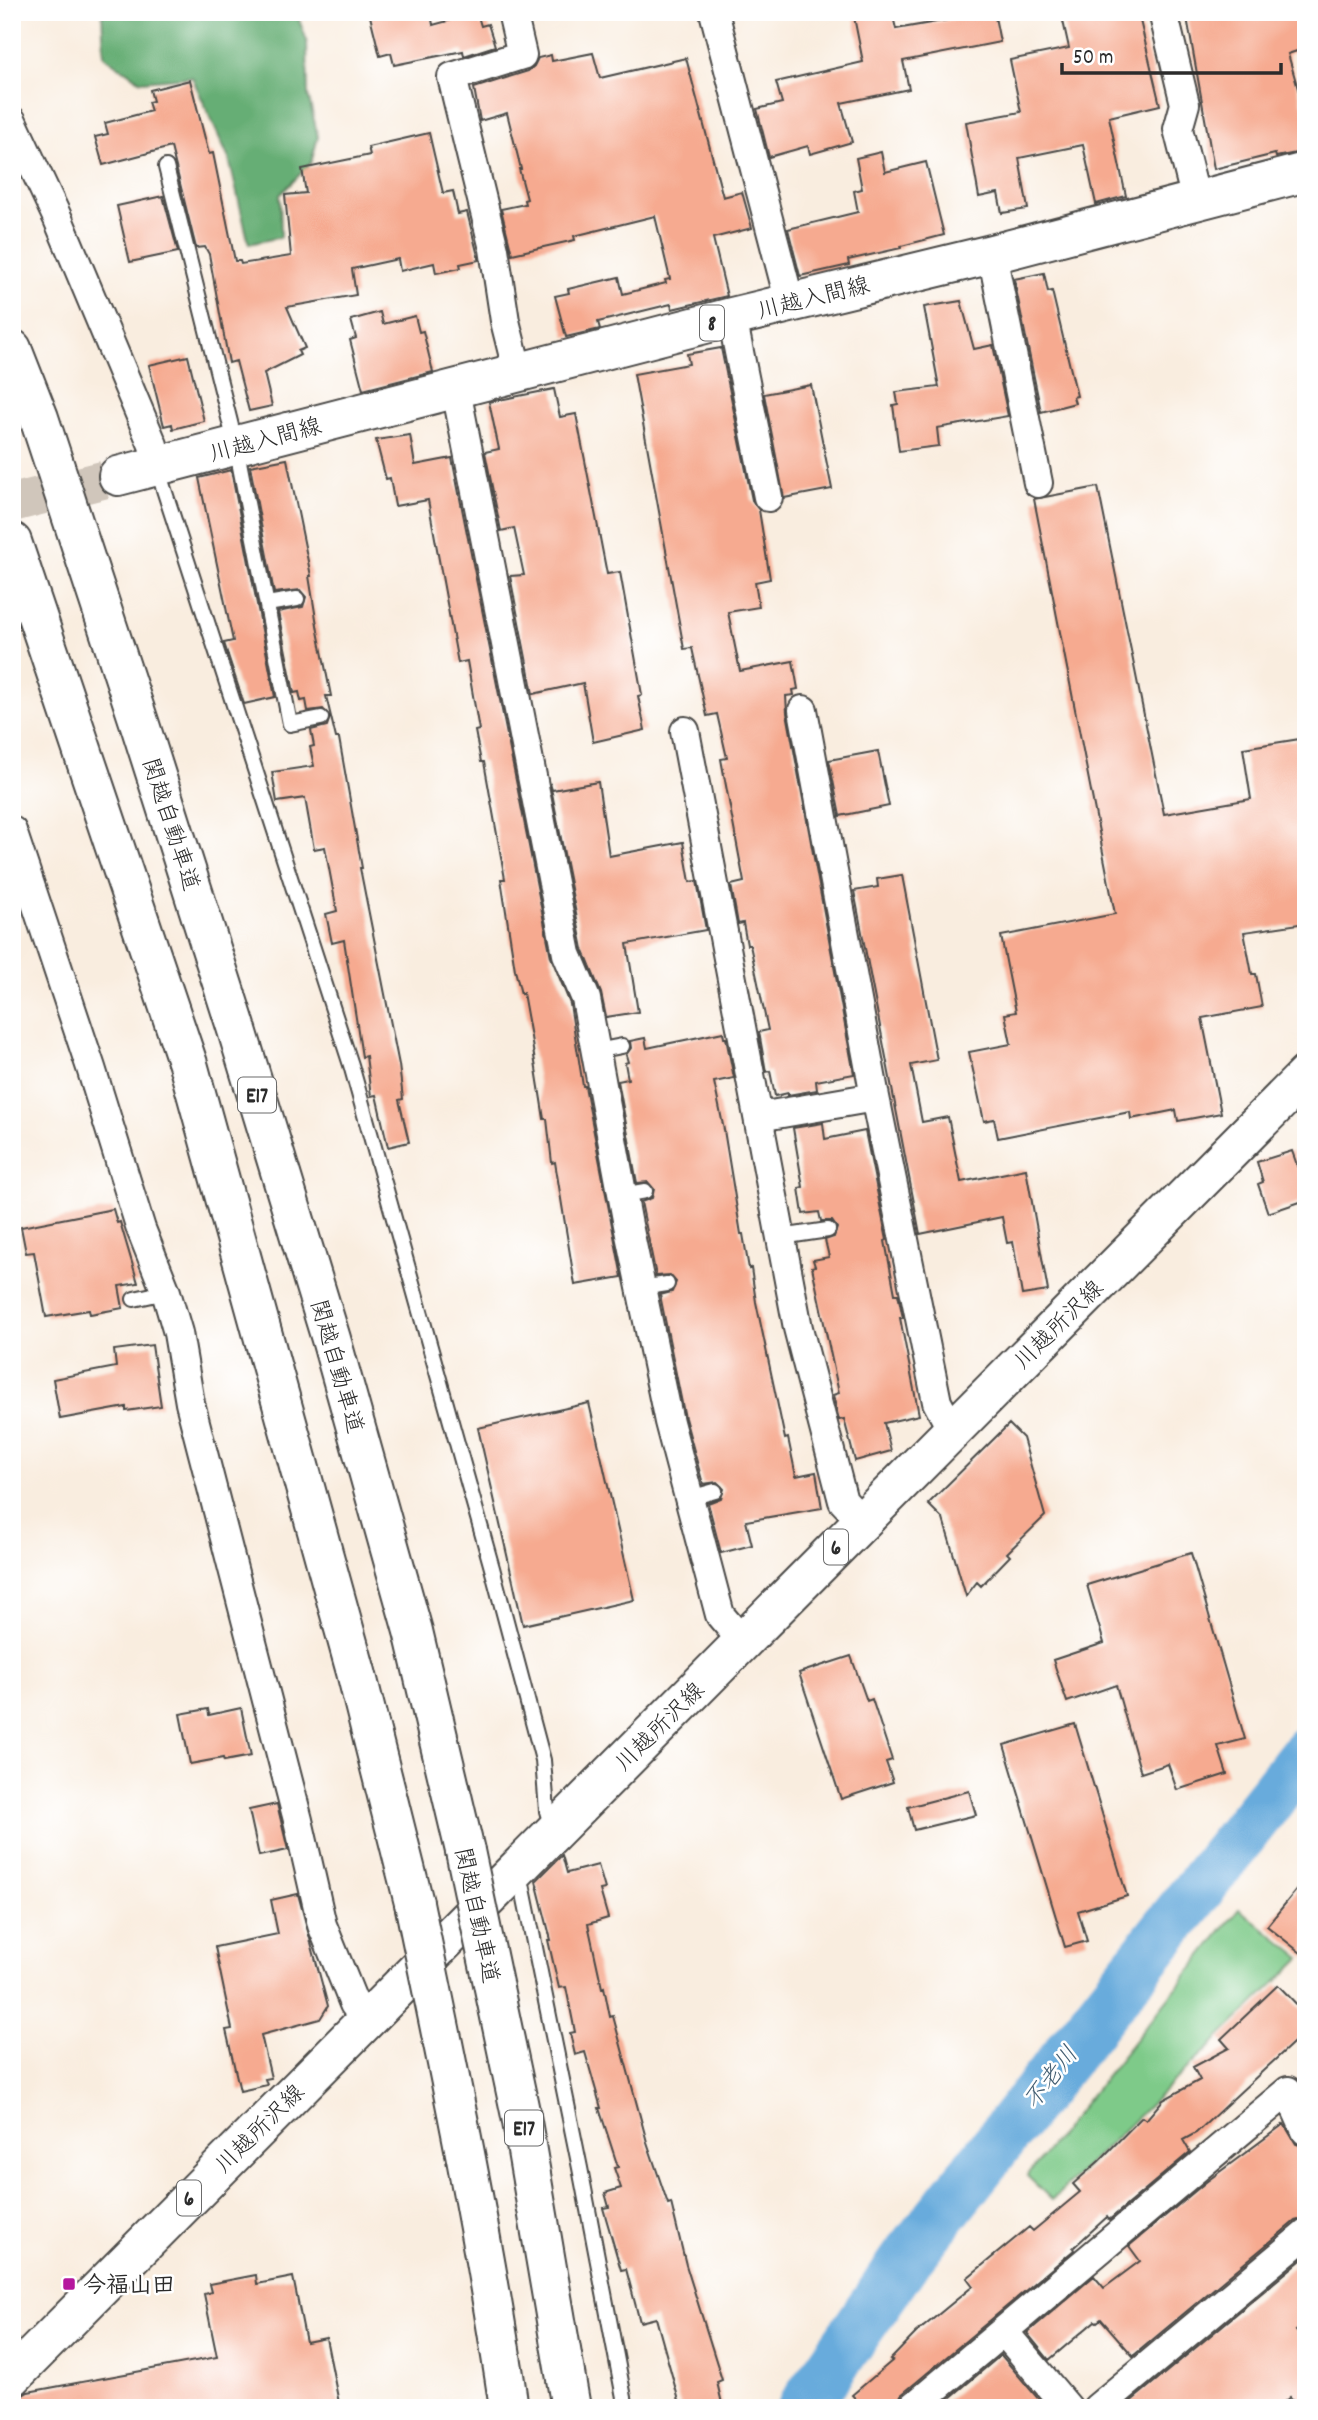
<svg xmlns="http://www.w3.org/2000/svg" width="1318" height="2420" font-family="Dekko,'Klee One',sans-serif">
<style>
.green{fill:#7eca89;stroke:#547a5a;stroke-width:2}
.forest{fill:#66ae75;stroke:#486c50;stroke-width:2}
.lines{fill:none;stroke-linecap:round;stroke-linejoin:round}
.river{stroke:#67abdc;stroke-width:52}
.building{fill:#f6aa90}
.primary-tunnel{stroke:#d0c6bb;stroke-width:38;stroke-dasharray:38 19;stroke-linecap:butt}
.lane-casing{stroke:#4a4846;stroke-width:18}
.street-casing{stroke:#4a4846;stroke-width:32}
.primary-casing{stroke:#4a4846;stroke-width:42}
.highway-casing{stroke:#4a4846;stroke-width:42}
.lane{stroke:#fff;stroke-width:14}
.street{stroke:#fff;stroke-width:28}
.primary{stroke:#fff;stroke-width:38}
.highway{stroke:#fff;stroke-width:38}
.highway-bridge-casing{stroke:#4a4846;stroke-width:42;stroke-linecap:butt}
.highway-bridge{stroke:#fff;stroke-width:38}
.poi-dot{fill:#b5179e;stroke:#fff;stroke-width:2.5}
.labels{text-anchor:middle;stroke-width:5;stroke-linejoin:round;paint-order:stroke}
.shield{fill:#fff;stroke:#6b6b6b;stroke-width:2}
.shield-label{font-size:21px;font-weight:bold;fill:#2b2b2b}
.street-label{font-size:23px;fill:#2b2b2b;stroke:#fff}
.poi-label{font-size:23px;font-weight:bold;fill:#2b2b2b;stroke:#fff;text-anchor:start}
.water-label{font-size:24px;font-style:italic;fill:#435e72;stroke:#fff}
</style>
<rect width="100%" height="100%" fill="#fff"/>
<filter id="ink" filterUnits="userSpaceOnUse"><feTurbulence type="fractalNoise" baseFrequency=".0143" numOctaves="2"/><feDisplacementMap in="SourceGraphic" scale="14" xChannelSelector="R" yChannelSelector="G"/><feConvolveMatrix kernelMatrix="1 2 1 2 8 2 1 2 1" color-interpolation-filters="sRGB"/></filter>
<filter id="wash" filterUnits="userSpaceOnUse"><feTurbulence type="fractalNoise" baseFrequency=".00686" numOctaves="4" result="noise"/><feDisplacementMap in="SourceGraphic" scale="28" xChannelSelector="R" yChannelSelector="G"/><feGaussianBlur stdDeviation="1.57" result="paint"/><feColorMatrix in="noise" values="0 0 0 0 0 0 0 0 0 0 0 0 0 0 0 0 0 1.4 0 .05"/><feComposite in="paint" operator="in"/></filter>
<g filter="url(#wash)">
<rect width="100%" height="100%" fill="#f9eddf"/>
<path class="green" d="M1239,1909L1301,1958L1052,2200L1027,2176Z"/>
<path class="forest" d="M102,12H296L307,41L308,95L318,137L311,163L280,195L281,237L249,244L229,159L192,77L141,81L104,56Z"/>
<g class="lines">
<path class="river" d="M803,2408L907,2258L1306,1753"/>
</g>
<g id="blocks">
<path class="building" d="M369,12H415L416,17L431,14L433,25L477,13L481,26L488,24L495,46L464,56L463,51L394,65L391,53L380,56Z
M853,12H892L896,29L994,12L1000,42L903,61L909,89L841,103L852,142L810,154L808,146L769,157L757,109L782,103L776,82L863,62Z
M1061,12H1138L1160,105L1109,117L1126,196L1096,204L1083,145L1019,158L1028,209L1002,213L998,193L979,197L966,122L1021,112L1010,60L1069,48Z
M1186,12H1306V48L1288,54L1306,117V151L1276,157L1275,154L1214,169Z
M593,53L600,78L686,58L723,197L742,192L752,228L713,238L727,296L672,309L671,304L598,322L600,329L566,337L555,296L569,293L568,289L619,277L623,294L666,283L665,280L670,279L655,216L574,236L575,240L512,254L501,209L525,204L524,200L527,199L519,169H521L507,113L480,121L474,88L528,71L534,66L538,58L551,55L552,61Z
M190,80L209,154L213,153L235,261H240L241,264L291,256L285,195L306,193L302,169L370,155L368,147L429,133L443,193L453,191L458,214L467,212L479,260L460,264L461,268L436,273L434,263L400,271L398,259L352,269L356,295L287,307L305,348L298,351L300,355L264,373L272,406L249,411L236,361L229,363L209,254L205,247L196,248L171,147L103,165L95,137L108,134L105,123L151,111L148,102L153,101L150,90Z
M881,152L885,172L926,162L944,235L901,246V248L848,260L849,265L800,276L788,229L858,212L854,191L862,189L856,158Z
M163,196L178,252L130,262L117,206Z
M1044,273L1048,292L1052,291L1077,396L1073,397L1075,403L1041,412L1014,279Z
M961,301L974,349L993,345L1008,416L937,428L939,446L899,451L893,405L898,404L896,392L939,387L924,307Z
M380,312L383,324L415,316L419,332L423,331L433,372L363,390L350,340L356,338L351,320Z
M721,348L752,500L759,510L770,579L755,582L759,607L728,612L740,671L793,661L798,689L793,690L794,695L786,696L787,713L854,1074L816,1081L817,1090L788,1095V1093L775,1096L770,1071L766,1072L759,1032L768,1030L750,945H747L743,923L738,924L731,885L744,882L721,759L727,758L717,714L707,716L692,648L684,649L634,374L689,364L687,354Z
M188,356L204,421L173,429L172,424L164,426L149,365Z
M811,385L832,489L784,498L764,394Z
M554,389L560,417L576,414L607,574L620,572L642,695L638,696L645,730L593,742L583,683L533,694L510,576L524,575L514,528L501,531L485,452L499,449L489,402Z
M410,435L415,465L452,458L551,957L570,1004L583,1086H585L622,1277L575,1285L555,1162L552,1163L547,1119H544L531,1037L523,993L521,994L515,970L501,879H505L484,762H481L475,731L479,730L467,661L458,663L428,500L395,506L390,478L386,479L376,440Z
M287,459L311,576H309L318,631L331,696H326L336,738H339L362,868H360L399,1065L403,1099L399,1100L409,1142L388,1147L376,1095L371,1096L366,1056L362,1057L344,940L332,943L326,914L337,911L325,847L314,849L305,798L277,802L272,772L314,766L310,747L314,746L311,730L327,726L330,717L323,709L308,711L306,700L301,701L299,692L294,693L278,612L303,607L306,597L300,590L274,593L250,466Z
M231,470L275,697L244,704L224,643L233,641L199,478Z
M1098,487L1164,814L1251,799L1243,748L1306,738V923L1244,932L1252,974H1256L1262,1007L1202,1018L1221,1113L1178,1121L1176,1110L1131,1119L1130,1112L998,1138L994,1119L984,1121L969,1052L1011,1044L1005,1014L1016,1012L1001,936L1115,914L1034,499Z
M878,751L889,806L840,816L829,760Z
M598,782L609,856L683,842L690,882L697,881L706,930L627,944L638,1012L606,1017L601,993L583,949L550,783L552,790Z
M902,875L937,1060L911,1065L922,1122L948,1117L961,1182L1026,1169L1048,1291L1022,1295L1013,1242L1007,1243L1002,1217L920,1234L854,891L878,887L877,879Z
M723,1032L724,1038H726L734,1078L714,1082L724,1130L741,1234H743L749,1269L751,1268L756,1302L785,1439L788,1438L796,1476L816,1472L822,1508L746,1521L752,1545L721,1553L708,1503L721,1498L724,1489L717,1482L703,1484L685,1418L660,1295L672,1292L676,1282L670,1275L656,1276L641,1202L652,1198L654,1189L648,1182L637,1183L618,1081L628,1079L625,1063L628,1062L626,1055L631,1048L630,1041L645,1038L647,1048Z
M823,1123L825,1139L865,1131L887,1240L885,1241L895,1294H898L903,1318H900L919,1415L884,1423L891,1451L855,1461L844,1419L839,1420L833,1395L839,1393L812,1267L815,1266L813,1260L829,1257L825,1240L834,1237L837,1228L832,1221H821L819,1212L803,1214L799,1188L803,1187L793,1128Z
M1292,1151L1306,1190V1200L1268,1213L1258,1184L1263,1182L1257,1162Z
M113,1209L117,1223L120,1222L138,1283L119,1286L123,1308L90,1314L89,1310L46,1317L34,1252L26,1253L21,1227Z
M152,1345L161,1406L126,1411V1407L60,1419L53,1379L116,1367L114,1350Z
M589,1403L634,1600L523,1625L478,1428Z
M1009,1424L1023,1438L1045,1516L1007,1553L1010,1556L981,1586L977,1582L966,1596L943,1519L928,1504Z
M1191,1553L1245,1739L1218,1746L1227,1774L1177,1790L1168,1764L1141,1773L1116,1685L1067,1702L1053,1660L1104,1643L1087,1585Z
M851,1656L867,1701L872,1699L892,1760L886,1762L893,1782L841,1799L799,1673Z
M241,1708L251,1756L224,1761L223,1758L190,1764L180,1714L208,1709L209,1715Z
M1075,1724L1127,1896L1078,1911L1087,1941L1065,1947L1004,1745Z
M969,1791L976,1815L914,1830L908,1807Z
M277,1804L288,1850L259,1856L249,1810Z
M562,1855L567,1873L598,1865L605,1889L600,1890L608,1918L588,1924L602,1988L604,1987L610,2017L613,2016L647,2142L668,2204L671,2203L686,2265L722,2380L717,2382L723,2408H681L656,2318L640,2322L626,2269L621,2270L610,2232L603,2208L609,2207L605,2193L621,2188L614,2168L618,2167L599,2108H601L585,2052L575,2055L570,2033L575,2032L566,1987L559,1988L548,1940H551L536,1881Z
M1306,1878V1957L1267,1926Z
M298,1894L328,2006L320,2019L261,2035L271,2078L265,2079L267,2085L240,2091L226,2030L232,2029L215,1947L278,1934L271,1900Z
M1278,1985L1306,2014V2031L1196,2133L1183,2140L1190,2152L1109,2220L1107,2217L1073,2248L1074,2250L901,2395L896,2408H864L852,2395L892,2361L890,2360L916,2333L973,2286L967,2278L1029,2227L1033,2231L1080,2192L1073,2184L1099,2161L1142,2117L1146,2120L1163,2100L1200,2080L1193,2067L1229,2048L1221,2039Z
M1284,2124L1296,2144L1306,2147V2218L1295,2221L1133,2356L1101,2319L1097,2322L1095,2321L1049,2360L1027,2333L1094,2276L1104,2288L1140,2261L1129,2246L1206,2182Z
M1306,2256V2323L1296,2331L1306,2343V2408H1299L1290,2397L1277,2408H1123Z
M256,2275L257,2284L293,2277L306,2342L326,2338L340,2408H12V2398H18L28,2392L217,2357L204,2294L211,2292L209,2284Z
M1001,2355L1046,2408H938Z"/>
</g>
</g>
<g filter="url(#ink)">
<use href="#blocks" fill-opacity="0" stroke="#4a4846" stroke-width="2"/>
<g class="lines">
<path class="primary-tunnel" d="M12,503L118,476"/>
<defs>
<path id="lane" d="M166,167L236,446L290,724L321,718
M157,468L351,1065L492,1568L543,1760L547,1811L552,1828
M267,604L297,599
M596,1051L622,1046
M622,1195L645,1191
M781,1237L828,1230
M641,1288L667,1284
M134,1299L166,1292
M690,1498L715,1491
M520,1874L580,2168L626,2408"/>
<path id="street" d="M512,12L522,55L452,77L494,249L505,321L518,373
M714,12L790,303
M1163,12L1185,104L1178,129L1196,200
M12,121L58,219L153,445L157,468
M992,254L1038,483
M732,317L768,497
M456,390L567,954L586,999L628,1225L669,1422L720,1615L743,1642
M803,710L875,1097L937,1402L952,1430
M685,731L798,1328L843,1501L862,1521
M12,831L91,1068L141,1229L166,1292L178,1333L190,1403L298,1820L322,1925L354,2004L366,2020
M759,1117L875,1097
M1004,2332L1068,2408
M912,2408L1288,2091L1306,2131
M1097,2408L1306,2234"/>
<path id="primary" d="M118,476L732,317L992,254L1306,172
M12,2377L1306,1075"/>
<path id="highway" d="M12,349L39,418L140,725L237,1030L331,1339L413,1631L465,1851
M12,542L188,1064L356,1672L414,1903"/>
</defs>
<use href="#lane" class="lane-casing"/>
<use href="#street" class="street-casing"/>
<use href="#primary" class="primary-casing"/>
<use href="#highway" class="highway-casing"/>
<use href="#lane" class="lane"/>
<use href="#street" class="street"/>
<use href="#primary" class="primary"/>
<use href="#highway" class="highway"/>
<defs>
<path id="highway-bridge" d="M465,1851L521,2116L571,2408
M414,1903C449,2071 484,2238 509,2408"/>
</defs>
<use href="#highway-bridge" class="highway-bridge-casing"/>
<use href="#highway-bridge" class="highway-bridge"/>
</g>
</g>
<rect class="poi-dot" x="62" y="2277" width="14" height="14" rx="3.5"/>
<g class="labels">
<g class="shield">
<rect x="700" y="305.5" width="24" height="35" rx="5"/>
<rect x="238" y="1077.5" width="38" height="35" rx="5"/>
<rect x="824" y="1529.5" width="24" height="35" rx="5"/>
<rect x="505" y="2110.5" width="38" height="35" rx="5"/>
<rect x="177" y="2180.5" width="24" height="35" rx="5"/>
</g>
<g class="shield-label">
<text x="712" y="330">8</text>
<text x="257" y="1102">E17</text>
<text x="836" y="1554">6</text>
<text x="524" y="2135">E17</text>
<text x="189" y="2205">6</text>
</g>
<g class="street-label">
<text transform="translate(813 297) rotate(-14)" y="8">川越入間線</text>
<text transform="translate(265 439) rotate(-15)" y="8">川越入間線</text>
<text transform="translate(172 824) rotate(72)" y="8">関越自動車道</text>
<text transform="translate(1058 1324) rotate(-45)" y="8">川越所沢線</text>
<text transform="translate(338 1366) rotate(74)" y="8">関越自動車道</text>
<text transform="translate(659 1726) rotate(-45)" y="8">川越所沢線</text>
<text transform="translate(478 1915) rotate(78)" y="8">関越自動車道</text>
<text transform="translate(259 2128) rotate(-45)" y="8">川越所沢線</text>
</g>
<g class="poi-label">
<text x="83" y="2292">今福山田</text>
</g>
<g class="water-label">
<text transform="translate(1050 2077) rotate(-52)" y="8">不老川</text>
</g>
</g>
<rect width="1318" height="2420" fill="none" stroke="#fff" stroke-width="42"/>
<path d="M1062 63v10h219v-10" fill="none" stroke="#2b2b2b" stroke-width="3.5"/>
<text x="1073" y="63" font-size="21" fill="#2b2b2b" stroke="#ffffff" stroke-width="5" paint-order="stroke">50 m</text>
</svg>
